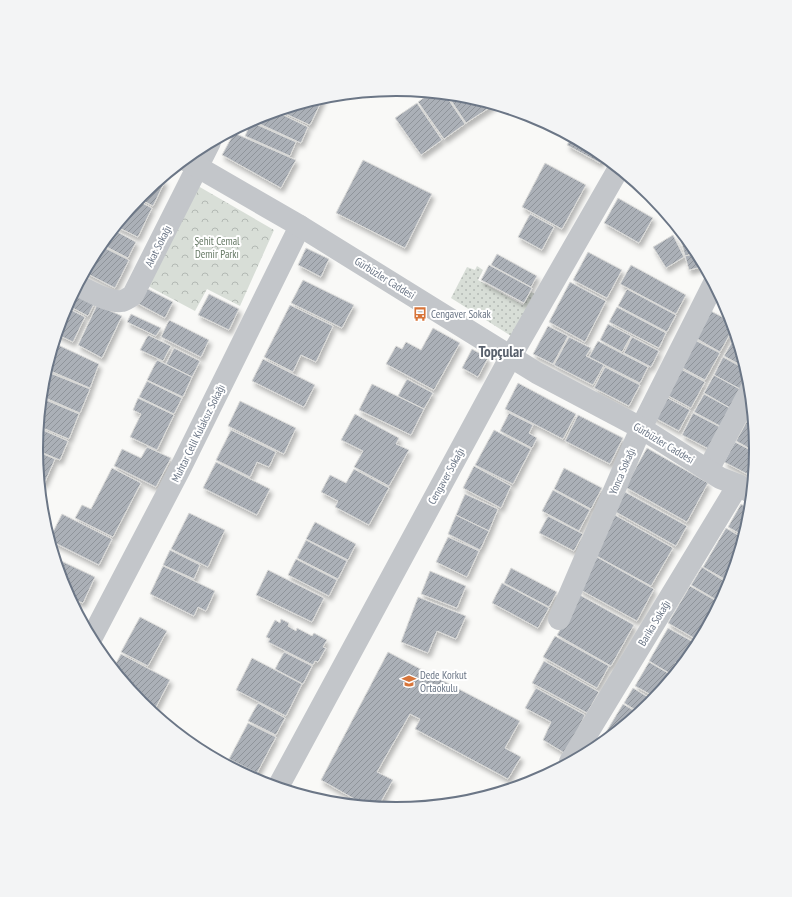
<svg xmlns="http://www.w3.org/2000/svg" width="792" height="897" font-family="'PT Sans Narrow',sans-serif">
<style>
.grass{fill:url(#grass-dots)}
.park{fill:url(#park-crowns)}
.building{fill:url(#building-hatch);stroke:#dbdbd9;filter:url(#shadow)}
.lines{fill:none;stroke-linecap:round;stroke-linejoin:round}
.minor{stroke:#c3c6ca;stroke-width:22}
.tertiary{stroke:#c3c6ca;stroke-width:22}
.labels{text-anchor:middle;stroke-width:4;stroke-linejoin:round;paint-order:stroke}
.park-label{font-size:11px;fill:#667965;stroke:#fff}
.street-label{font-size:11px;fill:#6b7686;stroke:#fff}
.poi-label{font-size:11px;fill:#6b7686;stroke:#fff;text-anchor:start}
.district-label{font-size:15px;font-weight:bold;fill:#58606c;stroke:#fff}
.rim{fill:none;stroke:#6b7686;stroke-width:2}
</style>
<defs>
<pattern id="grass-dots" width="8" height="8" patternUnits="userSpaceOnUse"><rect width="8" height="8" fill="#d8ded7"/><path d="M2 2h.1M6 6h.1" fill="none" stroke="#b3b9b4" stroke-width="1.8" stroke-linecap="round"/></pattern>
<pattern id="park-crowns" width="20" height="18" patternUnits="userSpaceOnUse"><rect width="20" height="18" fill="#d8ded7"/><path d="M2 6a3 3 0 1 1 6 0M12 15a3 3 0 1 1 6 0" fill="none" stroke="#b3b9b4"/></pattern>
<pattern id="building-hatch" width="6" height="6" patternUnits="userSpaceOnUse"><rect width="6" height="6" fill="#abb0b7"/><path d="M-1 1l2-2M0 6l6-6M5 7l2-2" fill="none" stroke="#8f949a"/></pattern>
<filter id="shadow"><feDropShadow dx="2.5" dy="4.5" stdDeviation="2" flood-color="#0004"/></filter>
</defs>
<rect width="100%" height="100%" fill="#f9f9f7"/>
<path class="grass" d="M477,266L483,270L478,280L523,305L531,292L535,294L511,336L451,298L467,267L475,270Z"/>
<path class="park" d="M198,186L274,230L240,306L207,289L195,311L148,286Z"/>
<path class="building" d="M432,92L444,93L465,124L444,139L418,102Z
M446,93L466,95L495,104L466,123Z
M324,96L310,125L277,110Z
M417,103L442,140L421,155L395,118Z
M275,111L308,127L301,143L251,120L258,116Z
M251,122L296,142L290,156L245,136Z
M234,133L296,160L281,188L222,155Z
M572,136L596,149L604,156L600,163L567,145Z
M363,160L432,194L405,248L336,213Z
M545,163L586,185L562,229L522,207Z
M160,179L165,181L153,206L138,198L142,194Z
M618,198L653,218L639,243L604,223Z
M136,200L152,208L138,237L115,226Z
M530,214L554,227L542,250L518,237Z
M112,229L136,242L128,258L101,244Z
M673,235L684,257L666,268L653,247Z
M687,238L695,249L697,252L685,256L681,240Z
M99,245L129,260L115,288L84,272Z
M306,248L329,259L321,277L298,265Z
M588,252L622,270L607,298L573,280Z
M698,253L705,266L689,270L685,256Z
M497,254L537,276L531,287L491,265Z
M489,265L532,288L524,303L481,280Z
M631,265L686,295L676,314L620,284Z
M303,280L354,305L342,328L291,303Z
M570,282L606,301L585,342L549,322Z
M142,286L173,302L165,318L133,301Z
M627,289L676,315L667,332L618,306Z
M75,292L95,302L88,316L69,306Z
M209,294L239,309L229,330L198,315Z
M97,305L122,316L102,358L78,345Z
M290,305L333,326L316,362L301,355L293,372L264,357Z
M65,307L85,317L73,342L56,334Z
M617,307L666,333L659,348L609,322Z
M707,309L732,322L734,327L720,352L692,336Z
M131,314L161,328L156,336L127,322Z
M169,320L209,340L201,357L161,337Z
M608,324L631,336L622,352L600,340Z
M548,326L568,336L553,364L533,354Z
M433,328L460,343L434,390L386,364L396,346L402,349L406,342L421,350Z
M148,335L171,346L163,361L140,350Z
M736,335L746,368L724,356Z
M569,337L591,348L586,356L604,365L593,385L554,365Z
M632,337L659,351L651,367L624,353Z
M691,338L720,353L705,380L677,365Z
M598,341L648,367L640,383L589,357Z
M54,343L99,364L90,388L46,369Z
M174,348L200,361L192,377L166,364Z
M472,349L488,358L478,377L462,368Z
M723,357L747,370L748,375L740,389L714,375Z
M263,359L315,385L304,407L252,381Z
M157,360L192,377L183,397L147,380Z
M605,367L640,385L629,406L594,388Z
M677,367L705,382L691,408L663,393Z
M45,371L90,389L80,413L41,396L43,378Z
M714,375L740,389L730,408L704,393Z
M407,379L433,393L424,409L398,396Z
M147,381L182,398L174,414L139,397Z
M518,383L576,414L563,439L505,409Z
M372,384L424,409L411,435L359,410Z
M704,394L730,408L720,426L694,412Z
M662,395L690,410L679,431L651,416Z
M41,398L79,414L69,439L38,426Z
M138,398L174,415L157,450L130,437L141,414L133,410Z
M240,401L296,428L284,454L228,426Z
M509,413L533,425L529,433L537,438L532,448L500,431Z
M693,413L720,427L709,449L682,435Z
M355,414L399,438L396,444L409,450L389,486L354,467L363,451L341,440Z
M578,415L623,438L610,464L565,441Z
M747,421L754,424L756,452L736,441Z
M38,428L68,441L60,460L36,450Z
M231,430L276,452L269,467L257,462L250,477L216,460Z
M494,430L531,449L513,484L475,465Z
M735,442L756,453L753,477L724,462Z
M147,447L171,458L156,487L114,466L122,449L141,458Z
M647,448L708,483L687,522L625,487Z
M36,451L55,459L44,484L39,482Z
M216,462L270,489L257,515L203,488Z
M474,466L511,486L501,508L463,488Z
M112,468L141,483L113,537L75,518L82,505L91,509Z
M564,468L602,488L591,509L554,489Z
M354,469L389,488L369,525L335,507L338,501L321,492L330,475L346,483Z
M553,490L590,510L579,531L542,511Z
M625,492L687,526L676,546L614,511Z
M465,494L498,509L489,531L456,515Z
M741,504L750,510L749,519L744,536L728,527Z
M189,513L225,530L208,567L171,549Z
M62,514L112,539L99,565L49,540Z
M456,515L489,531L480,550L448,534Z
M615,515L673,548L651,586L593,554Z
M548,516L583,534L574,551L539,533Z
M315,522L356,544L348,560L306,539Z
M726,528L743,538L730,582L703,567Z
M448,537L479,551L467,577L436,562Z
M306,540L347,561L338,579L297,558Z
M170,550L200,565L194,579L163,565Z
M597,557L654,589L637,621L579,589Z
M55,558L95,577L83,603L69,598L63,586Z
M296,559L337,580L329,596L288,575Z
M163,566L215,591L206,611L198,607L194,616L150,594Z
M702,567L729,584L720,602L691,585Z
M511,568L557,592L549,607L504,583Z
M268,570L324,598L312,622L256,595Z
M430,571L466,586L457,608L421,594Z
M502,583L549,608L538,628L492,603Z
M690,586L720,603L699,641L668,623Z
M580,595L634,625L611,666L557,635Z
M418,597L466,616L456,639L437,631L428,653L401,642Z
M140,617L167,631L148,666L121,652Z
M281,619L289,623L288,626L296,631L297,628L312,636L314,633L327,640L323,647L326,648L318,662L315,661L313,665L268,642L270,639L266,637L275,620L280,623Z
M668,628L697,644L695,649L682,665L676,662L669,673L649,661Z
M555,636L609,666L597,688L543,657Z
M284,652L312,666L303,684L275,669Z
M388,652L520,721L505,748L521,757L508,779L415,729L420,719L410,714L377,772L393,780L378,807L365,805L321,780Z
M121,654L170,680L153,713L141,703L113,669Z
M252,658L302,684L286,716L236,690Z
M544,661L599,692L587,713L532,683Z
M649,662L673,676L655,697L635,686Z
M536,688L585,715L566,754L543,740L551,722L525,708Z
M633,688L653,700L639,712L624,703Z
M258,703L285,718L276,735L248,721Z
M623,704L638,713L602,743L600,742Z
M248,723L276,737L257,773L229,759Z"/>
<g class="lines">
<path class="minor" d="M77,285C89,291 109,303 122,301C126,300 130,297 133,295L210,142
M708,470L750,391
M559,619L641,428L714,283
M91,639L180,469L300,226
M570,762L738,485
M278,787L511,356L619,168"/>
<path class="tertiary" d="M184,159L300,226L537,373L641,428L720,478L738,485L752,493"/>
</g>
<defs>
<symbol id="bus-bare" viewBox="-9 -9 18 18"><path d="M-5-6H5V4H4V6H2V4H-2V6H-4V4H-5ZM-3.5-4V0h7V-4ZM-3.5 1.2v1.5H-2V1.2ZM2 1.2v1.5H3.5V1.2Z" fill="#d77439" stroke="#fff" stroke-width="2.5" paint-order="stroke"/></symbol>
<symbol id="school-bare" viewBox="-9 -9 18 18"><path d="M0-5L7-2L0 1L-7-2ZM-4 1L0 2.5L4 1V4Q0 6-4 4Z" fill="#d77439" stroke="#fff" stroke-width="2.5" paint-order="stroke"/></symbol>
</defs>
<g fill-rule="evenodd">
<use href="#bus-bare" x="410" y="304" width="20" height="20"/>
<use href="#school-bare" x="399" y="671" width="20" height="20"/>
</g>
<g class="labels">
<g class="park-label">
<text x="217" y="245">Şehit Cemal<tspan x="217" dy="13">Demir Parkı</tspan></text>
</g>
<g class="street-label">
<text transform="translate(158 246) rotate(-63)" y="4">Akat Sokağı</text>
<text transform="translate(385 278) rotate(32)" y="4">Gürbüzler Caddesi</text>
<text transform="translate(198 433) rotate(-64)" y="4">Muhtar Celil Kulaksız Sokağı</text>
<text transform="translate(664 443) rotate(31)" y="4">Gürbüzler Caddesi</text>
<text transform="translate(622 471) rotate(-67)" y="4">Yonca Sokağı</text>
<text transform="translate(446 476) rotate(-61)" y="4">Cengaver Sokağı</text>
<text transform="translate(654 623) rotate(-59)" y="4">Barika Sokağı</text>
</g>
<g class="poi-label">
<text x="431" y="318">Cengaver Sokak</text>
<text x="420" y="679">Dede Korkut<tspan x="420" dy="13">Ortaokulu</tspan></text>
</g>
<g class="district-label">
<text x="501" y="357">Topçular</text>
</g>
</g>
<path d="M0 0H792V897H0ZM43 449a353 353 0 1 1 706 0a353 353 0 1 1-706 0Z" fill="#f3f4f5" fill-rule="evenodd"/>
<path class="rim" d="M43 449a353 353 0 1 1 706 0a353 353 0 1 1-706 0Z"/>
</svg>
